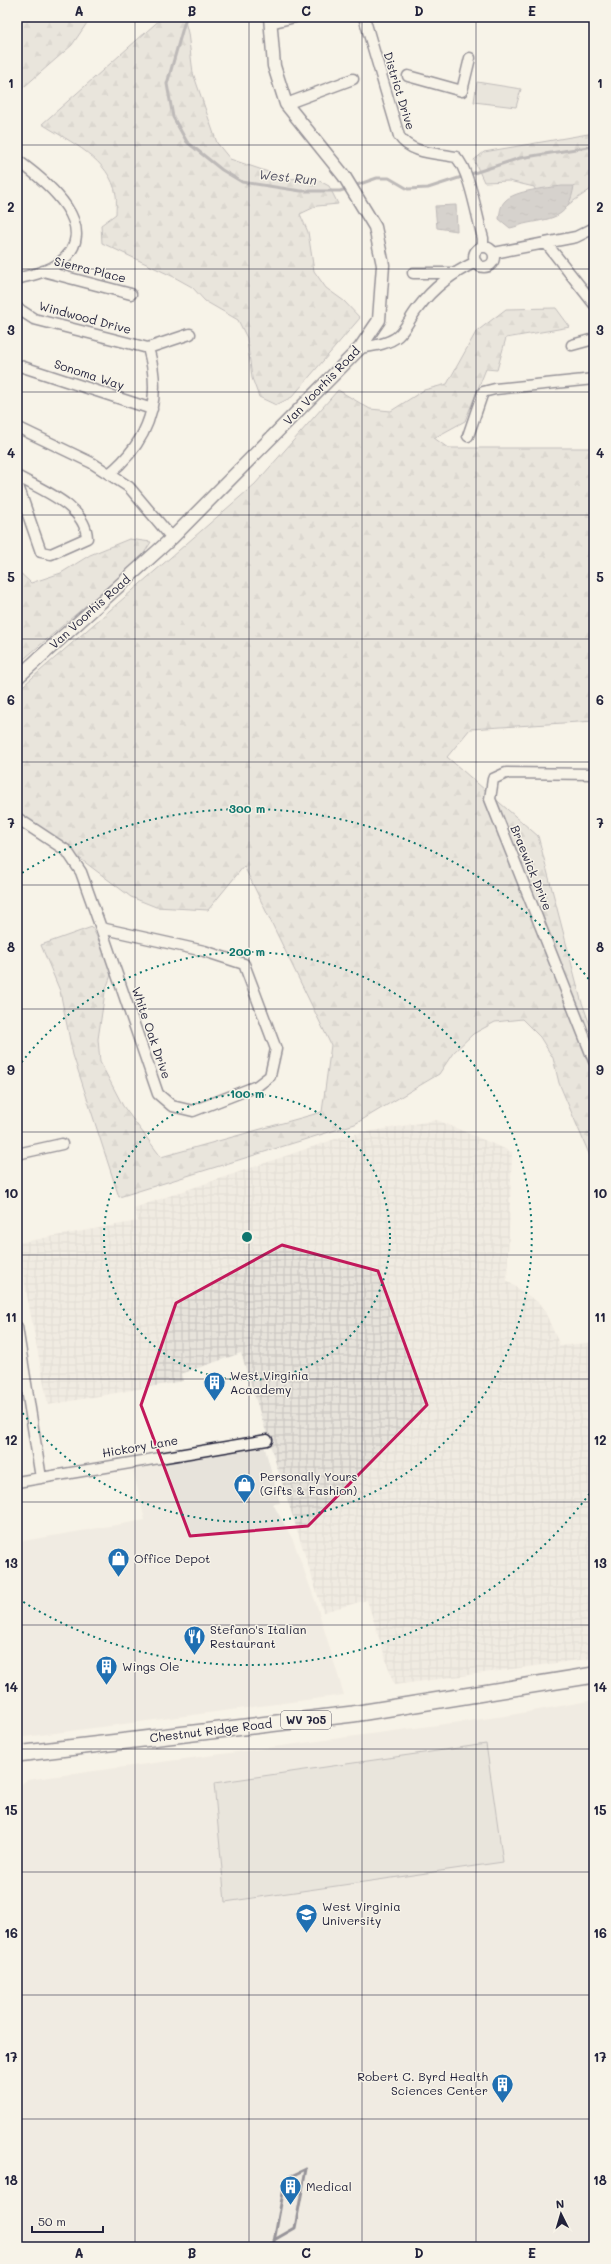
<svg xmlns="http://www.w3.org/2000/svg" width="611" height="2264" font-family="Mali,sans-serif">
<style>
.built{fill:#e7e3db}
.industrial{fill:url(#industrial-grid)}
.green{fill:#d8d5cf;stroke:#7d7c85}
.forest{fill:url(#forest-firs);stroke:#7d7c85}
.water{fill:url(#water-ripples);stroke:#76747f}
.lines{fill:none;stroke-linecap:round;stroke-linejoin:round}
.stream{stroke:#76747f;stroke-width:3}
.minor-casing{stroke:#22223b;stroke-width:13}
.tertiary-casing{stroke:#22223b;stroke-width:15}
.primary-casing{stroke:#22223b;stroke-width:18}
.minor{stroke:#f7f3e8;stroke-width:10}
.tertiary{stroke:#f7f3e8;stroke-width:12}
.primary{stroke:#f7f3e8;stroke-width:15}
.rail{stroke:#22223b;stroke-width:3}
.marked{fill:none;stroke:#c2185b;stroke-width:3;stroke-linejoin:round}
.grid{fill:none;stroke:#22223b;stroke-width:1;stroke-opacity:0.55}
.ring{fill:none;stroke:#0f766e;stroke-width:2;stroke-dasharray:2 4}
.labels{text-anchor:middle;stroke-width:3;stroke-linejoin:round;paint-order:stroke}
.shield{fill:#f7f3e8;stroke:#62616f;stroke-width:1}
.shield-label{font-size:11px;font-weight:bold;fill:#22223b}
.street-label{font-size:12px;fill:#22223b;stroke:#f7f3e8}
.poi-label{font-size:12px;fill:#22223b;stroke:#f7f3e8;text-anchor:start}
.water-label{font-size:13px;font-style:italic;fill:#535263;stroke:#f7f3e8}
.centre{fill:#0f766e;stroke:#f7f3e8;stroke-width:2}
.ring-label{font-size:12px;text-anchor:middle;font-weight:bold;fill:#0f766e;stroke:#f7f3e8;stroke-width:3;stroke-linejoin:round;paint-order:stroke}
.neatline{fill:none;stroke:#22223b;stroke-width:1.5}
.grid-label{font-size:13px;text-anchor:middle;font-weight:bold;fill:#22223b}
</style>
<defs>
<pattern id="industrial-grid" width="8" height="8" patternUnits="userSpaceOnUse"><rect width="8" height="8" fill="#e7e3db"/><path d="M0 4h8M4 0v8" fill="none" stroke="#c6c2bd"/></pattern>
<pattern id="forest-firs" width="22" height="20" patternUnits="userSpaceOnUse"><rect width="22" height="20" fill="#d8d5cf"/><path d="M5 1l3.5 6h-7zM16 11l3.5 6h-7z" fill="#b9b7b3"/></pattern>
<pattern id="water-ripples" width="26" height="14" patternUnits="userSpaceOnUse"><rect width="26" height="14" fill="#aeabad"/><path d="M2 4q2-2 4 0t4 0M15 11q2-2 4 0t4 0" fill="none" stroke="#8d8b8e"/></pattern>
</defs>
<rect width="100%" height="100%" fill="#f7f3e8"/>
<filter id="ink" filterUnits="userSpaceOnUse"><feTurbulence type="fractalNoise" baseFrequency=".025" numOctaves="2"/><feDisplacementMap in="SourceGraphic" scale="8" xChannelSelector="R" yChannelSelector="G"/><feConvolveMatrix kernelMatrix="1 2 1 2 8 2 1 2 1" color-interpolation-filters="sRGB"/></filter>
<g filter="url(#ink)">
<path class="built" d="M264,1445L280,1503L273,1504L293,1540L317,1606L344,1695L17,1738V1542L145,1520L132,1466Z
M594,1700V2247H17V1787L27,1780L505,1716Z"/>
<path class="industrial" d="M437,1120L512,1152L507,1281L542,1305L560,1346L594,1342V1658L394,1685L367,1600L323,1612L241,1353L181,1374L183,1381L48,1405L17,1243L138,1221L134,1208L344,1136Z"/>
<path class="green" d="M477,82L521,89L516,107L474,102Z
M486,1744L503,1862L225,1902L214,1783Z"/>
<path class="forest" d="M17,17H91L72,45L17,93Z
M163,17H184L188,33L193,73L217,143L230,159L289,179L312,177L329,186L338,204L317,206L300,214L308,232L314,271L326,288L344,301L360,318L292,397L276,405L259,397L252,378L247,338L238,320L205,301L192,287L174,277L102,243L101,225L116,214C116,208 117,201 116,195C110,159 70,142 42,124Z
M594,133V187L559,211L546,209L534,187L509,181L484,182L474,160L484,152Z
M556,308L570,327L506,338L497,370L486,369L465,421L434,438L448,448H594V721L470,729L447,757L538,836L581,1000L594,1036V1157L590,1156L559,1083L553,1058L540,1037L522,1019L495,1022L473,1034L453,1053L439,1074L355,1124L119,1197L73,1055L60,991L41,945L92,927L113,969L105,992L98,1039L100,1062L123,1106L161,1157L322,1112L331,1045L244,866L208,910L156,907L131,897L17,811V691L255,484L338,390L370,409L391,411L424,390L447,384L476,332L506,309Z
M129,539L151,542L141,558L17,665V570L31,583L61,573L90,555Z"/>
<path class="water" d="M562,186H574C569,217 555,218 528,223C522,224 516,227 510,228L499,219C500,213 500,206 505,201C515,190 548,188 562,186Z
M456,205L457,231L437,228L435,206Z"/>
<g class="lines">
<path class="stream" d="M186,17L167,84L173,117L187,142L222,170L242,182L301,191H340L349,188
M354,186L377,178H389L408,189L428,188L520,158L594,146"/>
<defs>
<path id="minor" d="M364,17L399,136C411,154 436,153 456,157C470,171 477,218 483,238V246
M270,23L295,17
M408,76L462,91L470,58
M286,104L353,79
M17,160C46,181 106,229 58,264C46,273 30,275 17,279
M546,243L594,304
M474 257a10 10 0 1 1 20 0a10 10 0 1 1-20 0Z
M494,253L576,237L594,228
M43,271L131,294
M413,273H454
M17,308L34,319L148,348C163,399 150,440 109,474
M572,345L594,339
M148,348L190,334
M360,348C372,346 389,344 398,336C406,329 411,316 418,308C433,288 454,272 476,262
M17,365L152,409
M17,427L92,463L129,487L172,538
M468,436L483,392L495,389L594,379
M17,476C41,490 86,506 87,538L51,554L41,552L17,483
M594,774L506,773L493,779L490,799L594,1061
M17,818L67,851L81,872L101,928
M101,928L204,951L244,964L276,1049L270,1076L257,1086L193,1111L172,1106L158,1094Z
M17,1154L62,1144
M17,1327L41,1478
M17,1482L267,1440"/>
<path id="tertiary" d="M17,678L172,538L360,348L379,320L383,265L375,227L344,176L286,104L274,66L270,17"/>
<path id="primary" d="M17,1754L353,1714L594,1675"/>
</defs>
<use href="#minor" class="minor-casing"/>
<use href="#tertiary" class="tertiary-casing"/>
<use href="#primary" class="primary-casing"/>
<use href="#minor" class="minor"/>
<use href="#tertiary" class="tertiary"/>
<use href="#primary" class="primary"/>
<path class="rail" d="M274,2240L295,2228L306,2169
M273,2247L285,2182L289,2177L306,2169"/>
</g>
</g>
<path d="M0 0H611V2264H0ZM282,1245L378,1271L427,1405L308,1526L190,1536L141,1405L176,1303Z" fill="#f7f3e8" fill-opacity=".55" fill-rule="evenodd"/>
<path class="marked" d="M282,1245L378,1271L427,1405L308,1526L190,1536L141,1405L176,1303Z"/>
<path class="grid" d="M135,17V2247M249,17V2247M362,17V2247M476,17V2247M17,145H594M17,269H594M17,392H594M17,515H594M17,639H594M17,762H594M17,885H594M17,1009H594M17,1132H594M17,1255H594M17,1379H594M17,1502H594M17,1625H594M17,1749H594M17,1872H594M17,1995H594M17,2119H594"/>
<g class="ring">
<circle cx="247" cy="1237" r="143"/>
<path d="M18 1067A285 285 0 1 1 18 1407"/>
<path d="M593 1489A428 428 0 0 1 17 1598M17 876A428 428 0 0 1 593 985"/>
</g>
<defs>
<symbol id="building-pin" viewBox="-11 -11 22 30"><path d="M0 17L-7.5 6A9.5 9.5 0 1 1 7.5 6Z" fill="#1f6fb2" stroke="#f7f3e8"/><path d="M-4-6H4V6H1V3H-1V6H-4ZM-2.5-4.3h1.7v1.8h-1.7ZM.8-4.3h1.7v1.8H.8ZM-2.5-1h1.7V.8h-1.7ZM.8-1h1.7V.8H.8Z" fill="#fff"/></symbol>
<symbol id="shop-pin" viewBox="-11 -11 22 30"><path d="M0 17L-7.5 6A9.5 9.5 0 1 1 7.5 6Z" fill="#1f6fb2" stroke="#f7f3e8"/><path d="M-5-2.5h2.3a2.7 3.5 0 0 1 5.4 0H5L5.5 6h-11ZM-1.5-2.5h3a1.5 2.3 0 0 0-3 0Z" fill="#fff"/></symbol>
<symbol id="restaurant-pin" viewBox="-11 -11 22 30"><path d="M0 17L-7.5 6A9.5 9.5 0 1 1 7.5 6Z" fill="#1f6fb2" stroke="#f7f3e8"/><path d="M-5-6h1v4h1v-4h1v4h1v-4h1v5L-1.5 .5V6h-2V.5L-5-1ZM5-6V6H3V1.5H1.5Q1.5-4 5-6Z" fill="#fff"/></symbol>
<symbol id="university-pin" viewBox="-11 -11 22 30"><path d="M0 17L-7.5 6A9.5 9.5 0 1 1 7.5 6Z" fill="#1f6fb2" stroke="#f7f3e8"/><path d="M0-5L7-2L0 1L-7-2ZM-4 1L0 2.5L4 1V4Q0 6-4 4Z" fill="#fff"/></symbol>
</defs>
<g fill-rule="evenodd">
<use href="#building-pin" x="202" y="1370" width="25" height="34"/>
<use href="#shop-pin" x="232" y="1472" width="25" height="34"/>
<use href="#shop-pin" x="106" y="1546" width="25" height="34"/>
<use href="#restaurant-pin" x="182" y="1624" width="25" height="34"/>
<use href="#building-pin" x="94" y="1654" width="25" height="34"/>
<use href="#university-pin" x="294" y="1902" width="25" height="34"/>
<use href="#building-pin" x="490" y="2072" width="25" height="34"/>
<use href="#building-pin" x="278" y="2174" width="25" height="34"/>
</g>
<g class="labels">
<rect class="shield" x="281" y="1711" width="50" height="18" rx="3"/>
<g class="shield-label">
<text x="306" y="1724">WV 705</text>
</g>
<g class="street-label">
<text transform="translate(399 91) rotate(73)" y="4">District Drive</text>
<text transform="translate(90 270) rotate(14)" y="4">Sierra Place</text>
<text transform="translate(85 318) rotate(15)" y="4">Windwood Drive</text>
<text transform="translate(89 375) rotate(18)" y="4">Sonoma Way</text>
<text transform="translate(322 386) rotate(-46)" y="4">Van Voorhis Road</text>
<text transform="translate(90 612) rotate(-42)" y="4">Van Voorhis Road</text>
<text transform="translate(531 868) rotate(68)" y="4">Braewick Drive</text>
<text transform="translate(151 1033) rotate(71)" y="4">White Oak Drive</text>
<text transform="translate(140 1447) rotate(-10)" y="4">Hickory Lane</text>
<text transform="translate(211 1731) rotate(-7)" y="4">Chestnut Ridge Road</text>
</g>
<g class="poi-label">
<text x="230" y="1380">West Virginia<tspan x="230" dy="14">Acaademy</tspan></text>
<text x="260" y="1481">Personally Yours<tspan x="260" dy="14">(Gifts &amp; Fashion)</tspan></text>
<text x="134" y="1563">Office Depot</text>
<text x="210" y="1634">Stefano's Italian<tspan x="210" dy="14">Restaurant</tspan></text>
<text x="122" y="1671">Wings Ole</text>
<text x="322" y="1911">West Virginia<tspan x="322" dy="14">University</tspan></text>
<text x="488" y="2081" text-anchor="end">Robert C. Byrd Health<tspan x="488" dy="14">Sciences Center</tspan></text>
<text x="306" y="2191">Medical</text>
</g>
<g class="water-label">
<text transform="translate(288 177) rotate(6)" y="5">West Run</text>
</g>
</g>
<circle cx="247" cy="1237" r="6" class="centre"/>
<g class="ring-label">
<text x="247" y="813">300 m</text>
<text x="247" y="956">200 m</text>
<text x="247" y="1098">100 m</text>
</g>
<rect width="611" height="2264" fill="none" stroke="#f7f3e8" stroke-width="44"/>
<g transform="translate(561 2214) rotate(355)" stroke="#f7f3e8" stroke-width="3" paint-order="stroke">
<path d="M0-3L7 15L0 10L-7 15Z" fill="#22223b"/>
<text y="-6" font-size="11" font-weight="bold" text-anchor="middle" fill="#22223b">N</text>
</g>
<path d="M32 2226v6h71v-6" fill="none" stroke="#22223b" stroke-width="2"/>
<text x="38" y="2226" font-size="12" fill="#22223b" stroke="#f7f3e8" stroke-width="3" paint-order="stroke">50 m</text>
<rect x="22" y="22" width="567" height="2220" class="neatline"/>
<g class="grid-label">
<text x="79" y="16">A</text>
<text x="192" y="16">B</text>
<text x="306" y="16">C</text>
<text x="419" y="16">D</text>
<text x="532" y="16">E</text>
<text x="11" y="88">1</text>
<text x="600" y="88">1</text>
<text x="11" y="212">2</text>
<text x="600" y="212">2</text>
<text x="11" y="335">3</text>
<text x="600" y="335">3</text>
<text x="11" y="458">4</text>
<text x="600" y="458">4</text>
<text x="11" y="582">5</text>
<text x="600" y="582">5</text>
<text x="11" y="705">6</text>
<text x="600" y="705">6</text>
<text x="11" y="828">7</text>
<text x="600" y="828">7</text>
<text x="11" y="952">8</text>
<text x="600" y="952">8</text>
<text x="11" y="1075">9</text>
<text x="600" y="1075">9</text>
<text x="11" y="1198">10</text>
<text x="600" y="1198">10</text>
<text x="11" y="1322">11</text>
<text x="600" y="1322">11</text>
<text x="11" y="1445">12</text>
<text x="600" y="1445">12</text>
<text x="11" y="1568">13</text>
<text x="600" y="1568">13</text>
<text x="11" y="1692">14</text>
<text x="600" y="1692">14</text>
<text x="11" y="1815">15</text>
<text x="600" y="1815">15</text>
<text x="11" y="1938">16</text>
<text x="600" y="1938">16</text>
<text x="11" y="2062">17</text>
<text x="600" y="2062">17</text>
<text x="11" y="2185">18</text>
<text x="600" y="2185">18</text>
<text x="79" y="2258">A</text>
<text x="192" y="2258">B</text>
<text x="306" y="2258">C</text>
<text x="419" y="2258">D</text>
<text x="532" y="2258">E</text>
</g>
</svg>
